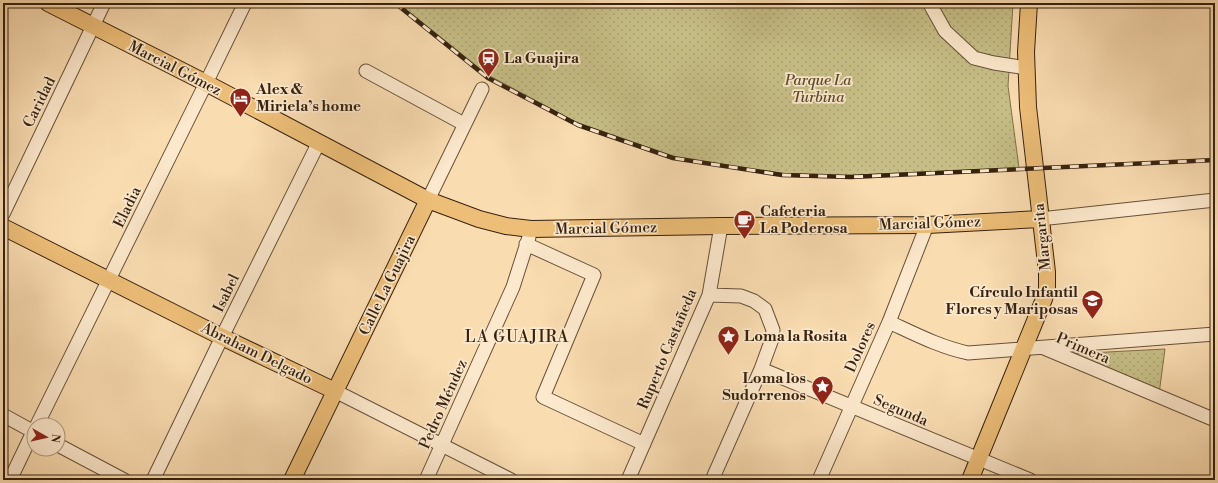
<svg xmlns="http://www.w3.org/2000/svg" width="1218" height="483" font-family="'Libre Bodoni',serif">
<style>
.park{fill:url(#park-dots);stroke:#7e704a}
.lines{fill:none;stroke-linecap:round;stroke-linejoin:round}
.minor-casing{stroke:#675038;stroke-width:15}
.major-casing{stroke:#36220f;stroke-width:18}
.minor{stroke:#fce8cc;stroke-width:13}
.major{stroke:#edbe78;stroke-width:16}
.rail-casing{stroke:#36220f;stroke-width:4.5}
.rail{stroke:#fce8cc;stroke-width:3;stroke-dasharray:9;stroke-linecap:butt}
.labels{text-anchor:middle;stroke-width:3.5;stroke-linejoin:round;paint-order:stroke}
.poi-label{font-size:15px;font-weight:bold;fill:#36220f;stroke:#fce8cc;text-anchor:start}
.street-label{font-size:15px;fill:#36220f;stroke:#fce8cc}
.park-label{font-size:15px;font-style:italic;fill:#5a492d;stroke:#fce8cc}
.neighbourhood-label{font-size:16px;letter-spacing:1px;fill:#36220f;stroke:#fce8cc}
</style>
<defs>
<pattern id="park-dots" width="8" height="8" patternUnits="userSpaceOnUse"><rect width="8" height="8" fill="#c6be86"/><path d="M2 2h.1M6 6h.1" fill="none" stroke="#aba372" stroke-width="1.8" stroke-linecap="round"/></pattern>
</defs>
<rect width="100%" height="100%" fill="#fadcb1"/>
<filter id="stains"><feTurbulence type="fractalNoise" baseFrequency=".005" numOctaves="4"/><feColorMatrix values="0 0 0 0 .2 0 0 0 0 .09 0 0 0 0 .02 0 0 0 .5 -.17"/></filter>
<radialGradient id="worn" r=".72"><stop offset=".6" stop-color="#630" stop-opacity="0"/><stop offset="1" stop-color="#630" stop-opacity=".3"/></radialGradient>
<path class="park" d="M398,3H1013L1008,86L1019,168L833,176L779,173L694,161L668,155L576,122L488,75Z
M1165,349L1159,394L1070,354Z"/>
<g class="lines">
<defs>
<path id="minor" d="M931,6L945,31L974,58L994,63L1027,68
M366,71L464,124
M428,200L482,89
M3,214L104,3
M1040,219L1215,200
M526,244L594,275L543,397L644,444
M709,295L741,296L754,301L765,309L773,330L772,339L761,369L712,480
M889,322C915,334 940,347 968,353L1215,334
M1044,348L1215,420
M761,369L1030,480
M335,391L511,480
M3,415L34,432
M37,425L206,83L245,3
M58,445L124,480
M10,480L34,430
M153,480L222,337L319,142
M426,480L513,287L529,237
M628,480L709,295L721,226
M819,480L889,322L927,225"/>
<path id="major" d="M48,3L206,83L428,200L479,219L506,226L531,229L721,226L927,225L1040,219
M3,227L222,337L335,391
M292,480L428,200
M970,480L1044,299L1047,289V272L1028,107L1026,52L1029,3"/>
</defs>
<use href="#minor" class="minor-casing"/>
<use href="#major" class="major-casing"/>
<use href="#minor" class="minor"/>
<use href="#major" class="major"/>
<defs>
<path id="rail" d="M395,3L488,78L578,125L673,158L782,175L851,177L1215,160"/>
</defs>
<use href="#rail" class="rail-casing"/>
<use href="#rail" class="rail"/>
</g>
<defs>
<symbol id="station-pin" viewBox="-11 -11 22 30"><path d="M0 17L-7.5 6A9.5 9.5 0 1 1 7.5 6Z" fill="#8f2418" stroke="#fce8cc"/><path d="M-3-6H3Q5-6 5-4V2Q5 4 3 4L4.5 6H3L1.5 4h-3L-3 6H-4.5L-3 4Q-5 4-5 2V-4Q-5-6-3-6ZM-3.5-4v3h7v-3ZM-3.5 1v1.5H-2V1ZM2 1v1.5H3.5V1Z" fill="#fff"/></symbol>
<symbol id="hotel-pin" viewBox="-11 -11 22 30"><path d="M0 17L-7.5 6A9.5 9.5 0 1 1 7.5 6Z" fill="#8f2418" stroke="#fce8cc"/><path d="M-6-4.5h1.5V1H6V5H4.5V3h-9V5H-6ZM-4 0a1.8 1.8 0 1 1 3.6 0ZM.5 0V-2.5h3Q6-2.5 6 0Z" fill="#fff"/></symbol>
<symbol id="cafe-pin" viewBox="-11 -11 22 30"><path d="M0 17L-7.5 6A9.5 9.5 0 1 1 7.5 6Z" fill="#8f2418" stroke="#fce8cc"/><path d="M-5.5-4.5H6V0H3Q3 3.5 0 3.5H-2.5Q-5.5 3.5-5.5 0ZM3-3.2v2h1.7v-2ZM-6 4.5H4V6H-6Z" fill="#fff"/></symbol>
<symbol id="school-pin" viewBox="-11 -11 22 30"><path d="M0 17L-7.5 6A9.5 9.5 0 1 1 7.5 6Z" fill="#8f2418" stroke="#fce8cc"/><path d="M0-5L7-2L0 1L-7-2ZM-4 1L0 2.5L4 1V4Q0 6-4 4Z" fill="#fff"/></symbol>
<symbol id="sight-pin" viewBox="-11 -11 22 30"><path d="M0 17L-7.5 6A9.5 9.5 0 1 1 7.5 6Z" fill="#8f2418" stroke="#fce8cc"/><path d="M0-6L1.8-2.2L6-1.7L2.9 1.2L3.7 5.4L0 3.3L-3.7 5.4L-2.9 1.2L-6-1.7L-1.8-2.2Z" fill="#fff"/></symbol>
</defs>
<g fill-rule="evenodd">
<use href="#station-pin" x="476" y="46" width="25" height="34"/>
<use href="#hotel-pin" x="228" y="86" width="25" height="34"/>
<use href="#cafe-pin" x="732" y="208" width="25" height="34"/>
<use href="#school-pin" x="1080" y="288" width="25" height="34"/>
<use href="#sight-pin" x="716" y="324" width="25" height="34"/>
<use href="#sight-pin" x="810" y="374" width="25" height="34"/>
</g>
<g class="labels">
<g class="poi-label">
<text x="504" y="63">La Guajira</text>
<text x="256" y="94">Alex &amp;<tspan x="256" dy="17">Miriela’s home</tspan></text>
<text x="760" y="216">Cafeteria<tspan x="760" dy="17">La Poderosa</tspan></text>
<text x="1078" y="297" text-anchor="end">Círculo Infantil<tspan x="1078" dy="17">Flores y Mariposas</tspan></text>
<text x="744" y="341">Loma la Rosita</text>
<text x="806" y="383" text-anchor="end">Loma los<tspan x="806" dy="17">Sudorrenos</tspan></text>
</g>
<g class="street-label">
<text transform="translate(175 68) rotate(27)" y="5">Marcial Gómez</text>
<text transform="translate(39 102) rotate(-64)" y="5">Caridad</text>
<text transform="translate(127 207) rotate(-64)" y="5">Eladia</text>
<text transform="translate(930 223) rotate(-2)" y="5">Marcial Gómez</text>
<text transform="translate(606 228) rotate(-1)" y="5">Marcial Gómez</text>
<text transform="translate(1042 237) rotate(-96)" y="5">Margarita</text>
<text transform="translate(387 285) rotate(-64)" y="5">Calle La Guajira</text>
<text transform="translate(226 293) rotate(-64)" y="5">Isabel</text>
<text transform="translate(860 347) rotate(-66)" y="5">Dolores</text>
<text transform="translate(1083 348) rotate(23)" y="5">Primera</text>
<text transform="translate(667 349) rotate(-67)" y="5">Ruperto Castañeda</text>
<text transform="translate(257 353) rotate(26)" y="5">Abraham Delgado</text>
<text transform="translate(443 404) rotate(-66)" y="5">Pedro Méndez</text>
<text transform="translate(901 410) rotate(23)" y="5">Segunda</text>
</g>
<g class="park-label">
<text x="818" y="85">Parque La<tspan x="818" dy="17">Turbina</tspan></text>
</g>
<g class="neighbourhood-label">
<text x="517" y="342">LA GUAJIRA</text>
</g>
</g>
<rect width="1218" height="483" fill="none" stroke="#fadcb1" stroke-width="16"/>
<rect x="4" y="4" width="1210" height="475" fill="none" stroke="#36220f" stroke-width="2"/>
<rect x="8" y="8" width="1202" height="467" fill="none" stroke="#36220f"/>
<g transform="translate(46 437) rotate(98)"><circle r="19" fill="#fce8cc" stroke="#ad9980"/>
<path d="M0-3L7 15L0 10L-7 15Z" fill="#8f2418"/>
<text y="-6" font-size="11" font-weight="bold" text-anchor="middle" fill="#36220f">N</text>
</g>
<rect width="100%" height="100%" filter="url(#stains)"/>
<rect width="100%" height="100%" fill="url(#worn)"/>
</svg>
